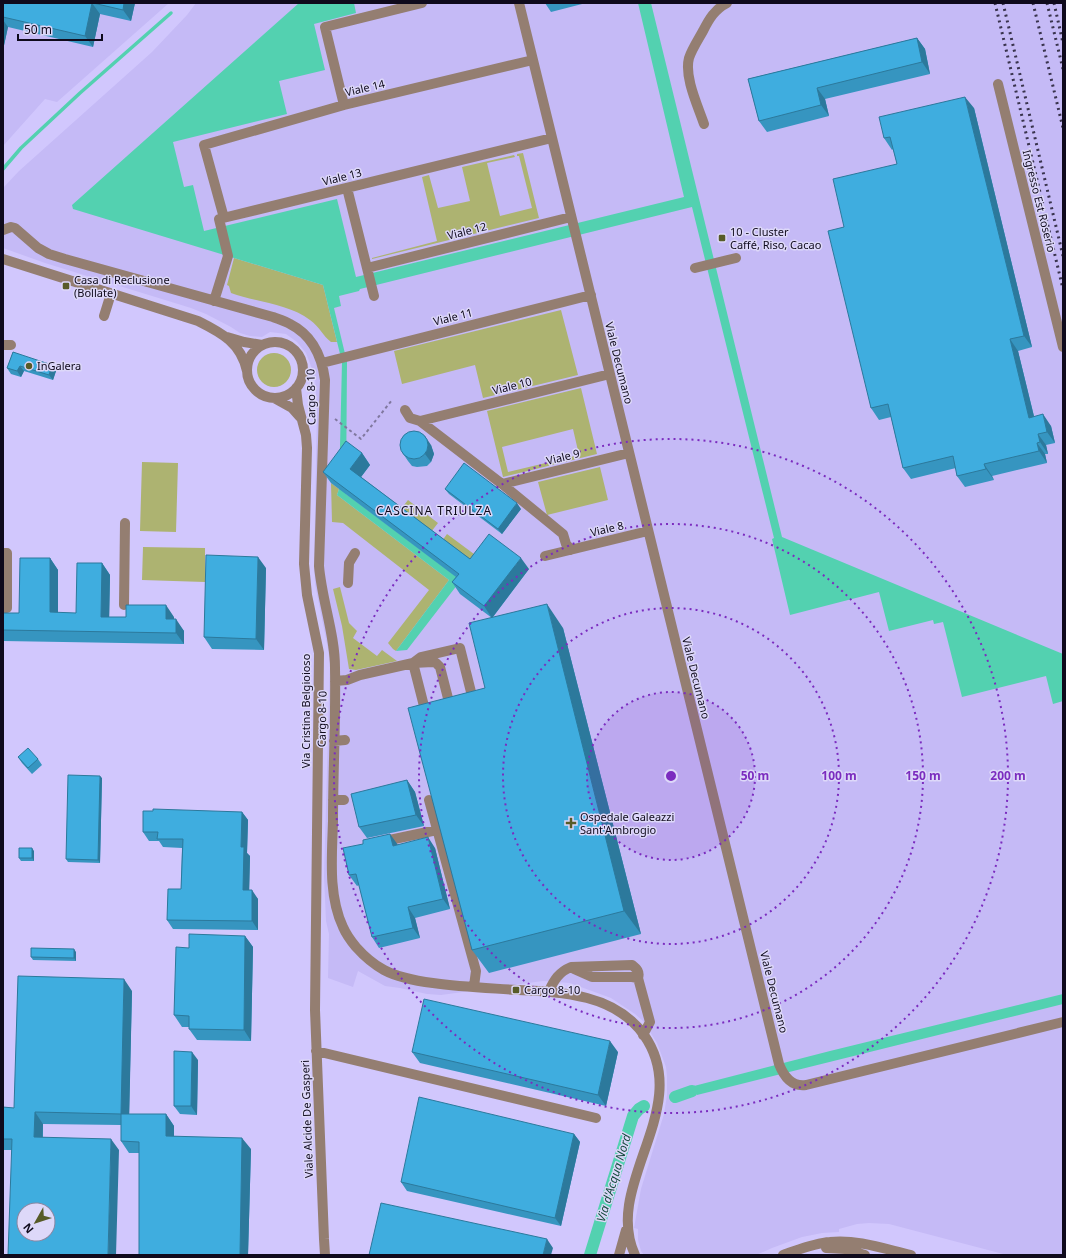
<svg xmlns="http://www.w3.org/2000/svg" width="1066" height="1258" font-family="'Noto Sans',sans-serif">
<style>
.built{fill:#c5baf6}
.green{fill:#adb371;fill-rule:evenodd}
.water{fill:#53d1b0}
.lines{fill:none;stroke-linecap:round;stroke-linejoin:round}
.stream{stroke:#53d1b0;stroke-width:3.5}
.canal{stroke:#53d1b0;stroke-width:12}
.path{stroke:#80789f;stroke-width:2;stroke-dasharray:3 3;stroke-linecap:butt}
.minor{stroke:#947e71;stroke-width:10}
.rail{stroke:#39334d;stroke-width:3;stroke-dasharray:2 4;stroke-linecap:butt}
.wall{fill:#3695c0}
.shaded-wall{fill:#2c799c}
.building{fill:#3faddf;stroke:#2c799c;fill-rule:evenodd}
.ring{fill:none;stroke:#7b2cbf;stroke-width:2;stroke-dasharray:2 4}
.poi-dot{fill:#575b28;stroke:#ddd8f9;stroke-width:1.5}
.labels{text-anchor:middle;stroke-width:3;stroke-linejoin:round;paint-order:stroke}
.street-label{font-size:11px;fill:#0f0a1c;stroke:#ddd8f9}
.poi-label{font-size:11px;fill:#0f0a1c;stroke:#ddd8f9;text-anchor:start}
.neighbourhood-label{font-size:12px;letter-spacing:1px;fill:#0f0a1c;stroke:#ddd8f9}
.water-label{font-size:12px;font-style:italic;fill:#164c3e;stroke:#ddd8f9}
.centre{fill:#7b2cbf;stroke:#ddd8f9;stroke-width:2}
.ring-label{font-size:12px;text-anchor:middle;font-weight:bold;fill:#7b2cbf;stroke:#ddd8f9;stroke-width:3;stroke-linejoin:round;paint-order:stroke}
</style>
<rect width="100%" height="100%" fill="#d1c7fd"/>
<path class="built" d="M3,3H169L57,102L45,99L3,146Z
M196,3H1063V1255H1007L889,1224L869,1223L857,1224L839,1229V1232L822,1233L802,1237L772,1248L756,1255H644L641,1251L638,1240V1229L634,1228L641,1189L664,1114L667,1095V1077L666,1067L657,1043L643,1021L635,1014L611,998L570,983L543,981L441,995L427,994L400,988L385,986L358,971L353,987L328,978L329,934L326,921L324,876L330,664L328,649L315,584L314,564L317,410L315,377L306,353L297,342L286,334L270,332L262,337L250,336L240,333L231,327L206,314L191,308L45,263L3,248V189L4,187L19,171L152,52L187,15Z"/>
<path class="green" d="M523,153L539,218L372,259V258L437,241L422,177L429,175L438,208L470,201L462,167L514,155L515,157L487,163L500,216L532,208L519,156H517V154Z
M234,258L323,285L337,342H331C323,336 319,326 310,320C289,304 255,302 231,293L229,286L227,285Z
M561,310L578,375L483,398L475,365L402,384L394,351Z
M257 370a17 17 0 1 1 34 0a17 17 0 1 1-34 0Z
M581,388L597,454L503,477L487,411ZM573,429L579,455L508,472L502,447Z
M142,462L178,463L176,532L140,531Z
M600,467L608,500L547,515L538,482Z
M331,483L339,489L337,495L449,580L396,651L393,649L388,643L429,590L343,523L332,522Z
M408,500L438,523L431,532L401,509Z
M447,534L478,557L473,563L442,541Z
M143,547L205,548V582L142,580Z
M340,587L349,623L357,631L353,638L377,656L382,650L397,661L356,670L349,669L342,626L333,589Z"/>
<path class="water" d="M299,3H354L356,13L314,24L325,70L279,81L287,114L173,142L184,187L193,185L204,231L337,199L356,277L684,197L638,3H651L782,537L1063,654V701L1053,704L1046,676L962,697L943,622L934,624L933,620L889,631L879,592L790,615L772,539L774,538L692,207L360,289L359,291L339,296L341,306L334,308L347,362L346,494L461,580L407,650L396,651L449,580L337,495L339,489L342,362L323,285L73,209L72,205Z
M1063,994V1004L697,1095L696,1091H692L690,1087L830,1051Z"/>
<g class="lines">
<path class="stream" d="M3,169L21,148L80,93L171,13"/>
<path class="canal" d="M675,1097L692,1091
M590,1255L633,1116L639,1109L644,1106"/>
<path class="path" d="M335,419L361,439L392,400"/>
<path class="minor" d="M519,3L779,1064C784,1077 792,1087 806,1085L1063,1022
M998,84L1063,347
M344,105L325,27L422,3
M704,124C698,106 684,77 689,58C692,49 698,40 703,31C709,19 715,9 727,3
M347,188L374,296
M224,218L204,145L344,105L533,60
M3,230L11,227L15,228L38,248L49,254L65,259L273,317C278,319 285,321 290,324C312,335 322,357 325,380L319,566C322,601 335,634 335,668C336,719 333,770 333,821C332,856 328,895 343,927C346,934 351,941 356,947C364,956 373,964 384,970C399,978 417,981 433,983C461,987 489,988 517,990C562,992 615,994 644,1035C695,1108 602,1184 635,1255
M3,259L198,321C222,333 241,343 247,371
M367,268L571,217
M695,268L736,258
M214,301L228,256L219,219L552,138
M104,316L109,300
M227,337L244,342L262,345
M247 370a28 28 0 1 1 56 0a28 28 0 1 1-56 0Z
M3,345H11
M322,363L591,295
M296,388L298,405L306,435L307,448L304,564L307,595L319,653L315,1010L324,1239L325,1255
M274,398L292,408L300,417
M405,410L410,418L420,421L502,484L563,534L566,544L571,550
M420,421L610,374
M502,484L629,453
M3,553H7V608H3
M545,556L648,531
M348,583L349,563L355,553
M124,605L125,523
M460,648L475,708L437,719C431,719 428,715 425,710L413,663L421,657Z
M335,681L347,680L360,675L413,663L433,662L436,663L440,667L451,710
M334,741L345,740
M333,800H344
M429,800L476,971L474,986
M380,842L437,830
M574,969L592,977H632L638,978
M549,991C554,980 559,972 571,967L632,965C637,969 640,972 638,978L650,1022L643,1035
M316,1051L596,1118
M826,1248L845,1249L865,1255
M619,1255L626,1230
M783,1255C798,1250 814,1243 830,1242C857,1239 885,1249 911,1255"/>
<path class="rail" d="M995,3L1063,289
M1003,3L1063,256
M1033,3L1063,128
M1047,3L1063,69
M1054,3L1063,43"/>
</g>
<path class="wall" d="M3,3H135L131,21L100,14L93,47L8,27L3,50Z
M545,3H586L551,12Z
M917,38L925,49L930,74L825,99L829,116L767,132L759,121L748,79Z
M974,108L1032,347L1018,351L1034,416L1051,426L1055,443L1046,445L1048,454H1045L1047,463L992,476L994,480L965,487L957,476L956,468L911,479L903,468L891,417L879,420L871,408L844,227L897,164L893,149L892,150L884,138Z
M13,352L56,371L53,380L24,371L21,377L11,374L7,368Z
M431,445L434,454L431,462L427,466L417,467L412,466L408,461L402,452Z
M362,453L370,465L361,477L470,559L529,569L493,617L563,628L641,934L489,973L472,950L485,688L492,618L460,594L452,582L456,577L331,483L323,472Z
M445,489L521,509L502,534L449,494Z
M50,558L58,570V613H76L102,563L110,575L109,617H174V619L184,631V644L3,641V613H19Z
M266,568L264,650L212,649L204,637Z
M18,757L38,759L42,765L32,774L22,763Z
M102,778L100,863L68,862L66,859Z
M407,780L415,792L424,826L367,838L359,827Z
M242,812L248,820L247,853L250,856L249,890L258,899V930L173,929L167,920L181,889L182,848L163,847L159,841H149L143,832Z
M398,845L435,848L450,909L415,918L420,938L379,948L372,937L359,885L357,886L349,875Z
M34,851V861H21L19,858Z
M245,936L253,947L251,1041L197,1040L189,1029V1027H182L174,1015L189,948Z
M76,952V961L33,960L31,957Z
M132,991L129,1114H166L174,1126V1136L251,1149L248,1255H139V1153H129L121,1141V1125L43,1124V1137L119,1150H3V1107L14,1108Z
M412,1052H618L606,1106L420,1063Z
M198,1060L197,1115L180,1114L174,1106Z
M574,1134L580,1142L561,1226L407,1191L401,1182Z"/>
<path class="shaded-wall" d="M92,3L100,14L93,47L85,36Z
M124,3H135L131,21L123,10Z
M3,20L8,27L3,50Z
M917,38L925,49L930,74L922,62Z
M817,88L825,99L829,116L821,105Z
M965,97L974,108L1032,347L1024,336Z
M1010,339L1018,351L1037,429L1029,418Z
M52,365L56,371L53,380L49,375Z
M20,366L24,371L21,377L17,371Z
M1043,414L1051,426L1055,443L1047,432Z
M1038,434L1046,445L1048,454L1040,442Z
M425,436L431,445L434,454L431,462L425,454Z
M1037,443L1045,454L1047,463L1039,451Z
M362,453L370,465L358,481L350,469Z
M984,464L992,476L994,480L986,469Z
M517,503L521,509L502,534L498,529Z
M258,557L266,568L264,650L256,639Z
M50,558L58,570V624L50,612Z
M521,558L529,569L492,618L484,606Z
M102,563L110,575L109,628L101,617Z
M547,604L563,628L641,934L624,911Z
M166,605L174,617V630L166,619Z
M176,619L184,631V644L176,633Z
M100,776L102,778L100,863L98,860Z
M407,780L415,792L424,826L416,815Z
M242,812L248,820L247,853L250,856L249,899L243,890L241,847Z
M390,834L398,845L393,846Z
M428,837L435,848L450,909L443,899Z
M32,848L34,851V861L32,858Z
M252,890L258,899V930L252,921Z
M408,907L415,918L420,938L413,928Z
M245,936L253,947L251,1041L244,1030Z
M74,949L76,952V961L74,958Z
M124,979L132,991L129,1125L121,1114Z
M610,1041L618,1052L606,1106L598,1095Z
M192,1052L198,1060L197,1115L191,1106Z
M35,1112L43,1124L42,1148L34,1137Z
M166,1114L174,1126V1148L166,1136Z
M574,1134L580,1142L561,1226L555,1218Z
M242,1138L251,1149L248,1255H240Z
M111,1139L119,1150L116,1255H108Z
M547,1239L553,1248L551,1255H543Z"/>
<path class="building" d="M3,3H92L85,36L3,17Z
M93,3H124L123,10Z
M917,38L922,62L817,88L821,105L759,121L748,79Z
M965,97L1024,336L1010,339L1029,418L1043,414L1047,432L1038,434L1040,442L1037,443L1039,451L984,464L986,469L957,476L953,456L903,468L888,404L871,408L828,231L844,227L833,179L897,164L890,137L884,138L879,117Z
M13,352L52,365L49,375L20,366L17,371L7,368Z
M400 445a14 14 0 1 1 28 0a14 14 0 1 1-28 0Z
M346,441L362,453L350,469L470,559L489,534L521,558L484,606L452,582L459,574L323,472Z
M464,463L517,503L498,529L445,489Z
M206,555L258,557L256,639L204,637Z
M20,558H50V612L76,613L77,563H102L101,617H126V605H166V619H176V633L3,630V613H19Z
M547,604L624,911L472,950L408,708L485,688L469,623Z
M28,748L38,759L28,768L18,757Z
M68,775L100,776L98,860L66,859Z
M407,780L416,815L359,827L351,794Z
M153,809L242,812L241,847H244L243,890H252V921L167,920L168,889H181L183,839H157L158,832H143V811H153Z
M390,834L393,846L428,837L443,899L408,907L413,928L372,937L356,874L349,875L343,848L363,844V840Z
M19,848H32V858H19Z
M189,934L245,936L244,1030L189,1029V1016L174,1015L176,947L189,948Z
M31,948L74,949V958L31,957Z
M18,976L124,979L121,1114L35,1112L34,1137L111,1139L108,1255H8L12,1139H3V1107L14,1108ZM24,1210H48V1234H24Z
M424,999L610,1041L598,1095L412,1052Z
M174,1051L192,1052L191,1106H174Z
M419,1097L574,1134L555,1218L401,1182Z
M121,1114H166V1136L242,1138L240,1255H139V1142L121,1141Z
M381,1203L547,1239L543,1255H369Z"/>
<circle cx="671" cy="776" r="84" fill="#7b2cbf" fill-opacity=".12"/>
<g class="ring">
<circle cx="671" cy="776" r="84"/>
<circle cx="671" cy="776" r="168"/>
<circle cx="671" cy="776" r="252"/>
<circle cx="671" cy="776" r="337"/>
</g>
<g class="poi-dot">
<rect x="718" y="234" width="8" height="8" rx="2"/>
<rect x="62" y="282" width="8" height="8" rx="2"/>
<circle cx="29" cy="366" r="4"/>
<path d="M569 817h4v4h4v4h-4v4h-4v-4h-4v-4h4z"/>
<rect x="512" y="986" width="8" height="8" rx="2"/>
</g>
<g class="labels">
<g class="street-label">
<text transform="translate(365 88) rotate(-13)" y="4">Viale 14</text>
<text transform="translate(342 177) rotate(-14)" y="4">Viale 13</text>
<text transform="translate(1039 201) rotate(76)" y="4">Ingresso Est Roserio</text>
<text transform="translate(467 231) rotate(-14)" y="4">Viale 12</text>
<text transform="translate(453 317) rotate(-14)" y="4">Viale 11</text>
<text transform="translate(619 363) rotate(76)" y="4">Viale Decumano</text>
<text transform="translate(512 386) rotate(-14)" y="4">Viale 10</text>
<text transform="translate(311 397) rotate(-91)" y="4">Cargo 8-10</text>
<text transform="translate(563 457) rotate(-14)" y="4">Viale 9</text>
<text transform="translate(607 529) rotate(-13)" y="4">Viale 8</text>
<text transform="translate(696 678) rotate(76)" y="4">Viale Decumano</text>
<text transform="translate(306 711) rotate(-90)" y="4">Via Cristina Belgioioso</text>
<text transform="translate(322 719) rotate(-89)" y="4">Cargo 8-10</text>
<text transform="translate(774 992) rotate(76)" y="4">Viale Decumano</text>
<text transform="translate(307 1119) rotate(-92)" y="4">Viale Alcide De Gasperi</text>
</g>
<g class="poi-label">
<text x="730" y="236">10 - Cluster<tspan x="730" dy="13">Caffé, Riso, Cacao</tspan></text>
<text x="74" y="284">Casa di Reclusione<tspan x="74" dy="13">(Bollate)</tspan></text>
<text x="37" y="370">InGalera</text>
<text x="580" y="821">Ospedale Galeazzi<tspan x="580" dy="13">Sant'Ambrogio</tspan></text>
<text x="524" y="994">Cargo 8-10</text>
</g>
<g class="neighbourhood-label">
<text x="434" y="515">CASCINA TRIULZA</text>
</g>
<g class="water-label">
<text transform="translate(614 1178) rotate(-73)" y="4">Via d'Acqua Nord</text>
</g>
</g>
<circle cx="671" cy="776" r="6" class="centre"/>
<g class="ring-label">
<text x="755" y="780">50 m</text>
<text x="839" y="780">100 m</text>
<text x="923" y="780">150 m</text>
<text x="1008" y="780">200 m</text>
</g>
<rect width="1066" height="1258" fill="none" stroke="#0f0a1c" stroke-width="8"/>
<g transform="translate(36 1222) rotate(231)"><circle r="19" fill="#ddd8f9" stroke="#8b86a1"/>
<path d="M0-3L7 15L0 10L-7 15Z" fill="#575b28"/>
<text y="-6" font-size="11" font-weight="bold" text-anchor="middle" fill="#0f0a1c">N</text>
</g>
<path d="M18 34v6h84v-6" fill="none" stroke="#0f0a1c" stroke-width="2"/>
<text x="24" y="34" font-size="12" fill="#0f0a1c" stroke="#ddd8f9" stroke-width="3" paint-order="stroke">50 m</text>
</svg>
